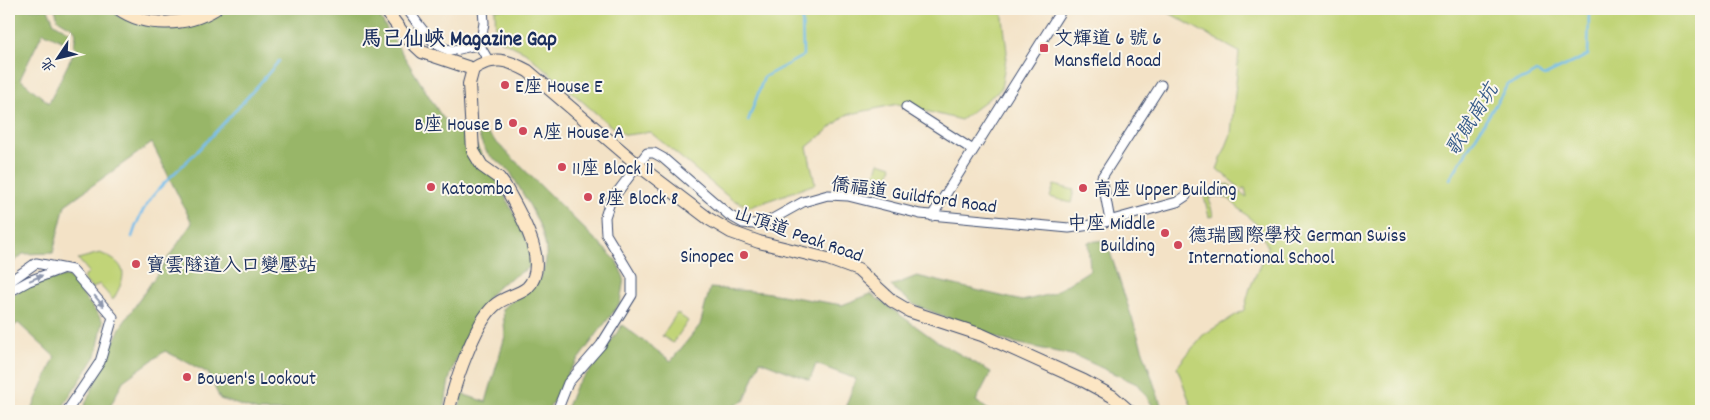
<svg xmlns="http://www.w3.org/2000/svg" width="1710" height="420" font-family="Dekko,'LXGW WenKai TC',sans-serif">
<style>
.green{fill:#c1d478;stroke:#6e826b}
.forest{fill:#98b668;stroke:#5a7263}
.lines{fill:none;stroke-linecap:round;stroke-linejoin:round}
.stream{stroke:#73bdec;stroke-width:2.5}
.street-casing{stroke:#3b4a6e;stroke-width:11}
.secondary-casing{stroke:#3b4a6e;stroke-width:14}
.street{stroke:#fff;stroke-width:9}
.secondary{stroke:#fce6c4;stroke-width:12}
.oneway{fill:#8d97ae}
.poi-dot{fill:#d1495b;stroke:#fbf7ec;stroke-width:2}
.labels{text-anchor:middle;stroke-width:4;stroke-linejoin:round;paint-order:stroke}
.poi-label{font-size:19px;fill:#1b2f5e;stroke:#fbf7ec;text-anchor:start}
.street-label{font-size:19px;fill:#1b2f5e;stroke:#fbf7ec}
.water-label{font-size:20px;font-style:italic;fill:#355a89;stroke:#fbf7ec}
.quarter-label{font-size:21px;font-weight:bold;fill:#1b2f5e;stroke:#fbf7ec}
</style>
<rect width="100%" height="100%" fill="#fbf7ec"/>
<filter id="ink" filterUnits="userSpaceOnUse"><feTurbulence type="fractalNoise" baseFrequency=".02" numOctaves="2"/><feDisplacementMap in="SourceGraphic" scale="10" xChannelSelector="R" yChannelSelector="G"/><feConvolveMatrix kernelMatrix="1 2 1 2 8 2 1 2 1" color-interpolation-filters="sRGB"/></filter>
<filter id="wash" filterUnits="userSpaceOnUse"><feTurbulence type="fractalNoise" baseFrequency=".0096" numOctaves="4" result="noise"/><feDisplacementMap in="SourceGraphic" scale="20" xChannelSelector="R" yChannelSelector="G"/><feGaussianBlur stdDeviation="1.12" result="paint"/><feColorMatrix in="noise" values="0 0 0 0 0 0 0 0 0 0 0 0 0 0 0 0 0 1.4 0 .05"/><feComposite in="paint" operator="in"/></filter>
<g filter="url(#wash)">
<rect width="100%" height="100%" fill="#f3e2c6"/>
<path class="green" d="M495,9H1002L1007,52L1001,89L961,120L898,104L846,115L807,147L815,184L750,207L731,199L650,132L626,135L612,127L525,52L496,38Z
M1162,9H1701V159L1699,166L1701,171V411H1193L1177,367L1203,335L1244,310L1250,288L1268,247L1257,225L1229,199L1216,196L1209,198L1213,216L1209,217L1203,192L1228,184L1247,197L1245,188L1241,189L1217,169L1231,134L1239,52Z
M879,162L892,166L884,193L871,189Z
M1054,185L1074,190L1071,203L1050,197Z
M100,253C129,265 127,275 113,300L99,284L92,289L83,278L89,272L78,259Z
M677,313L688,321L673,343L662,336Z"/>
<path class="forest" d="M9,9H48L54,23L70,32L68,44L43,32L20,79L49,103L76,48L73,46C81,26 71,29 58,19L55,9H109L120,17H211L228,9H370L377,13L440,114L452,128L467,130L498,182L530,247V267L501,284L488,297L455,362L449,380L444,411H258L220,399L208,373L165,351L123,381L108,411H82L120,328L192,223L152,143L65,205L53,253L23,254L9,266Z
M130,9H197C175,17 153,17 130,9Z
M478,133L488,134L616,260L624,278L620,303L568,373L548,411H459L462,394L486,402L505,336L503,309C512,299 527,293 536,283C564,249 527,204 511,173C493,153 488,163 478,133Z
M1106,240L1163,411H1156L1139,385L1076,356L1006,341L913,304L891,286L917,276L1022,301L1052,294L1090,270L1088,242Z
M68,276L103,321L96,356L60,411H31L55,357L18,323L9,331V298L29,284Z
M710,288L763,292L842,305L871,294L935,340L991,372L976,401L990,411H861L846,405L856,379L816,364L810,380L760,361L745,400L725,411H565L576,385L596,364L622,325L671,361L700,325Z"/>
<g class="lines">
<path class="stream" d="M748,121L764,77L803,56L802,12L797,9
M1450,179L1508,84L1526,78L1536,72L1544,76L1588,55L1589,9
M132,237C146,190 174,177 204,144C230,117 255,89 279,61"/>
</g>
</g>
<g filter="url(#ink)">
<g class="lines">
<defs>
<path id="street" d="M407,9C417,22 434,51 453,50C462,50 470,44 480,46L488,60
M480,46L484,23L483,9
M906,107L973,150
M932,216L1062,9
M1110,221L1102,177L1161,85
M9,282L36,263L72,270L113,317L100,362L67,411
M9,292L29,281L61,269
M557,411L568,383L601,345L632,295V277L606,234L605,217L610,202L647,153H654L663,158L729,215L743,223L753,224L767,222L803,202L828,195L848,196L920,214L1069,228L1098,224L1177,202L1186,196"/>
<path id="secondary" d="M119,9C146,28 187,26 215,9
M385,9L405,36L422,52L473,69
M473,69C493,55 508,60 528,71L638,165L709,219L731,232L759,242L828,259L858,270L892,301L909,311L982,335L1084,381L1112,396L1129,411
M449,411C453,386 475,323 494,306C503,297 517,296 527,288C552,264 518,210 505,186L499,178L482,166L473,151L469,84L473,69"/>
</defs>
<use href="#street" class="street-casing"/>
<use href="#secondary" class="secondary-casing"/>
<use href="#street" class="street"/>
<use href="#secondary" class="secondary"/>
</g>
<defs><path id="oneway-solid" d="M-6-.8H1V-3.2L6.5 0L1 3.2V.8H-6Z" transform="scale(1.25)"/></defs>
<g class="oneway">
<use href="#oneway-solid" transform="translate(36 278) rotate(-23)"/>
<use href="#oneway-solid" transform="translate(99 301) rotate(50)"/>
</g>
</g>
<g class="poi-dot">
<rect x="1039" y="43" width="10" height="10" rx="2.5"/>
<circle cx="505" cy="85" r="5"/>
<circle cx="513" cy="123" r="5"/>
<circle cx="523" cy="131" r="5"/>
<circle cx="562" cy="167" r="5"/>
<circle cx="431" cy="187" r="5"/>
<circle cx="1083" cy="188" r="5"/>
<circle cx="588" cy="197" r="5"/>
<circle cx="1165" cy="233" r="5"/>
<circle cx="1178" cy="245" r="5"/>
<circle cx="744" cy="255" r="5"/>
<circle cx="136" cy="264" r="5"/>
<circle cx="187" cy="377" r="5"/>
</g>
<g class="labels">
<g class="poi-label">
<text x="1054" y="44">文輝道 6 號 6<tspan x="1054" dy="22">Mansfield Road</tspan></text>
<text x="515" y="92">E座 House E</text>
<text x="503" y="130" text-anchor="end">B座 House B</text>
<text x="533" y="138">A座 House A</text>
<text x="572" y="174">11座 Block 11</text>
<text x="441" y="194">Katoomba</text>
<text x="1093" y="195">高座 Upper Building</text>
<text x="598" y="204">8座 Block 8</text>
<text x="1155" y="229" text-anchor="end">中座 Middle<tspan x="1155" dy="22">Building</tspan></text>
<text x="1188" y="241">德瑞國際學校 German Swiss<tspan x="1188" dy="22">International School</tspan></text>
<text x="734" y="262" text-anchor="end">Sinopec</text>
<text x="146" y="271">寶雲隧道入口變壓站</text>
<text x="197" y="384">Bowen's Lookout</text>
</g>
<g class="street-label">
<text transform="translate(914 194) rotate(8)" y="7">僑福道 Guildford Road</text>
<text transform="translate(799 233) rotate(19)" y="7">山頂道 Peak Road</text>
</g>
<g class="water-label">
<text transform="translate(1471 119) rotate(-58)" y="7">歌賦南坑</text>
</g>
<g class="quarter-label">
<text x="459" y="45">馬己仙峽 Magazine Gap</text>
</g>
</g>
<rect width="1710" height="420" fill="none" stroke="#fbf7ec" stroke-width="30"/>
<g transform="translate(58 58) rotate(235)" stroke="#fbf7ec" stroke-width="4" paint-order="stroke">
<path d="M0-4L9 19L0 12L-9 19Z" fill="#1b2f5e"/>
<text y="-8" font-size="14" font-weight="bold" text-anchor="middle" fill="#1b2f5e">北</text>
</g>
</svg>
